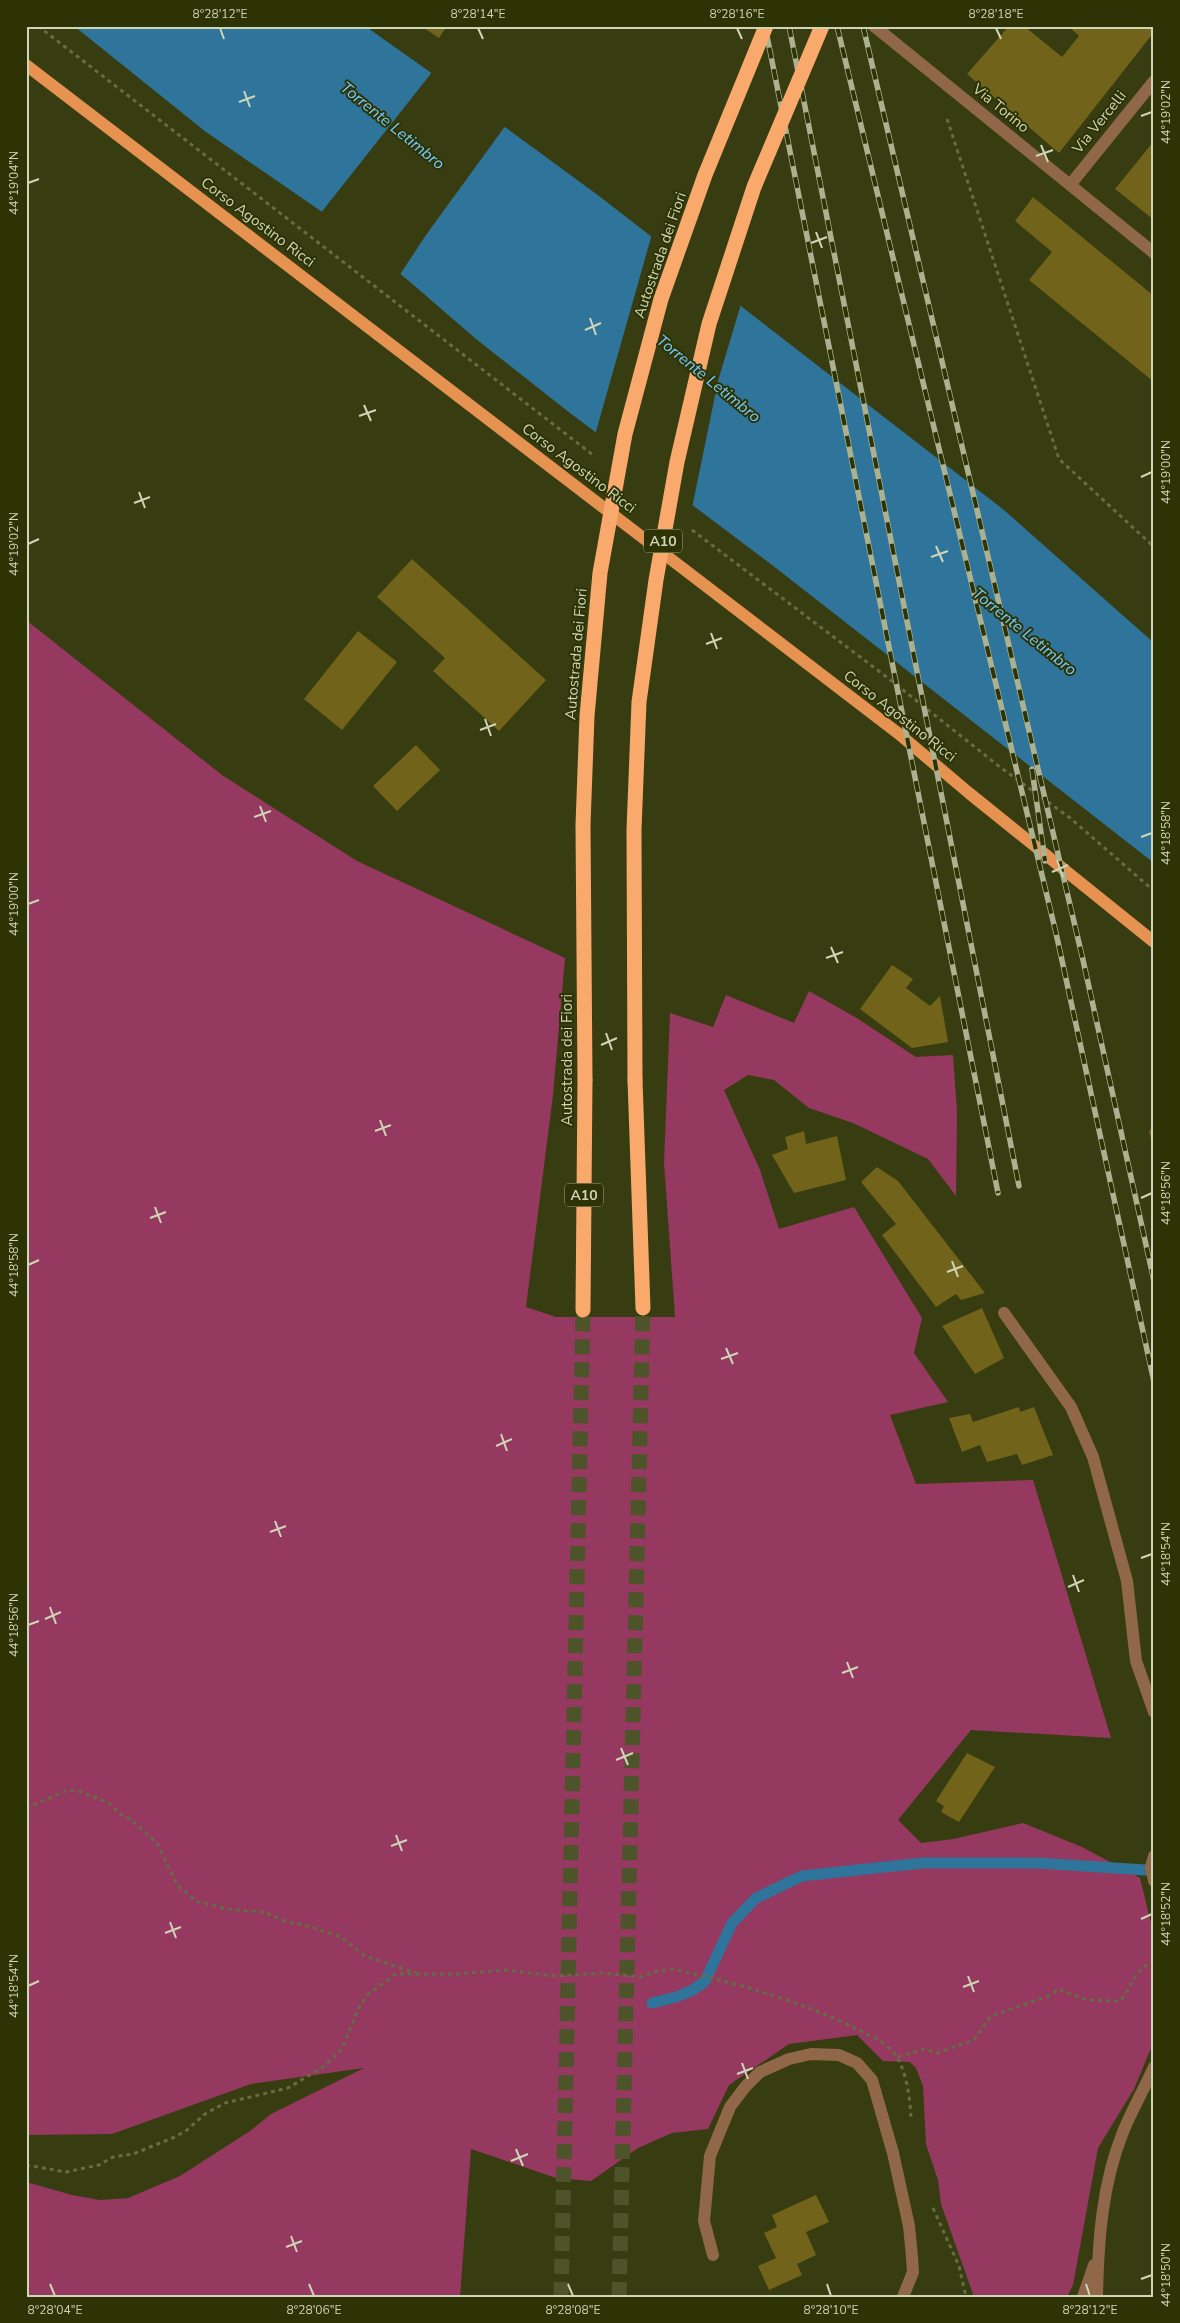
<svg xmlns="http://www.w3.org/2000/svg" width="1180" height="2323" font-family="'Nunito Sans',sans-serif">
<style>
.green{fill:#953960}
.water{fill:#2f749b}
.pier{fill:#373d10}
.lines{fill:none;stroke-linecap:round;stroke-linejoin:round}
.stream{stroke:#2f749b;stroke-width:11}
.building{fill:#72631a}
.highway-tunnel{stroke:#4e5429;stroke-width:15;stroke-dasharray:15 8;stroke-linecap:butt}
.path{stroke:#666c44;stroke-width:3;stroke-dasharray:4 4;stroke-linecap:butt}
.minor{stroke:#906749;stroke-width:12}
.major{stroke:#e69251;stroke-width:12}
.highway{stroke:#faa96d;stroke-width:15}
.rail-casing{stroke:#acb290;stroke-width:5.5}
.rail{stroke:#2d3304;stroke-width:4;stroke-dasharray:11;stroke-linecap:butt}
.highway-bridge{stroke:#faa96d;stroke-width:15}
.ticks{fill:none;stroke:#cfd5b7;stroke-width:2}
.labels{text-anchor:middle;stroke-width:4;stroke-linejoin:round;paint-order:stroke}
.shield{fill:#2d3304;stroke:#9ea481;stroke-width:1}
.shield-label{font-size:14px;font-weight:bold;fill:#cfd5b7}
.street-label{font-size:15px;fill:#cfd5b7;stroke:#2d3304}
.water-label{font-size:16px;font-style:italic;fill:#75cafd;stroke:#2d3304}
.neatline{fill:none;stroke:#cfd5b7;stroke-width:2}
.ticks-label{font-size:12px;text-anchor:middle;fill:#cfd5b7}
</style>
<rect width="100%" height="100%" fill="#373d10"/>
<path class="green" d="M26,620L222,775L357,861L565,958L553,1095L526,1307L556,1317H675L664,1163L670,1013L713,1027L726,995L794,1023L809,991L855,1017L916,1057L953,1055L957,1112L956,1196L928,1159L853,1123L809,1108L774,1080L748,1075L724,1090L760,1170L779,1229L854,1207L922,1318L914,1353L948,1402L890,1415L916,1484L1033,1480L1111,1738L971,1730L898,1820L921,1843L953,1839L1023,1823L1082,1847L1140,1878L1154,1935V2041L1134,2089L1098,2148L1073,2285L1067,2297H974L941,2204L938,2180L926,2144L923,2086L916,2068L910,2062L883,2061L857,2035L789,2044L729,2085L708,2129L672,2133L638,2148L591,2181L556,2178L471,2149L460,2297H26V2182L72,2195L100,2200L128,2198L180,2176L250,2131L271,2114L364,2068L251,2084L112,2134L26,2135Z"/>
<path class="water" d="M74,26H365L430,72L599,196L1004,510L1154,643V863L772,565L570,413L476,339L409,281L328,216L206,132Z"/>
<path class="pier" d="M433,71L506,125L426,235L399,276L320,214Z
M652,234L741,304L718,381L692,508L595,435Z"/>
<g class="lines">
<path class="stream" d="M652,2003L676,1997L693,1990L705,1981L732,1923L756,1898L802,1876L922,1863H1038L1145,1870"/>
</g>
<path class="building" d="M421,26H447L439,38Z
M1009,26H1024L1062,57L1079,36L1068,26H1154V32L1059,153L967,74Z
M1154,141V220L1115,189Z
M1033,197L1154,296V382L1029,280L1052,252L1015,221Z
M412,559L546,680L499,731L433,671L445,658L377,597Z
M358,631L397,662L342,730L304,699Z
M416,745L440,770L397,811L373,786Z
M892,965L913,979L906,988L930,1006L940,996L948,1042L912,1048L860,1009Z
M1154,1126V1147H1153L1149,1131Z
M804,1131L806,1144L837,1136L846,1180L794,1193L772,1155L788,1149L785,1137Z
M877,1167L898,1181L985,1293L961,1300L956,1294L936,1307L882,1235L896,1224L861,1182Z
M982,1308L1004,1358L975,1374L942,1326Z
M1019,1407L1020,1412L1034,1407L1053,1455L1022,1465L1017,1454L987,1462L980,1445L962,1452L949,1418L970,1414L973,1422Z
M967,1753L995,1767L959,1822L941,1812L944,1806L936,1801Z
M816,2195L829,2222L806,2232L816,2255L797,2264L802,2275L769,2290L758,2266L776,2258L764,2233L777,2227L772,2215Z"/>
<g class="lines">
<path class="highway-tunnel" d="M561,2297L583,1310
M619,2297L643,1308"/>
<path class="path" d="M38,26L593,455
M947,119L1059,459L1154,547
M692,530L884,675L1000,767L1070,818L1154,891
M26,1808L66,1791L76,1790L109,1803L120,1814L129,1818L157,1843L177,1885L196,1901L228,1909L264,1912L287,1922L308,1926L341,1937L365,1956L416,1973
M898,2057L924,2049L937,2053L974,2040L991,2016L1049,1996L1059,1989L1087,2000L1120,2001C1131,1989 1136,1966 1154,1962
M26,2165L66,2172L99,2165L113,2157L133,2154L175,2137L187,2130L205,2114L225,2103L288,2088L323,2067L334,2057L342,2049L358,2009L367,1995L396,1974H459L504,1970L556,1976L605,1973L640,1977L658,1971L672,1969C735,1982 804,2002 861,2031C872,2037 885,2042 893,2052C906,2067 910,2097 911,2117
M933,2208L959,2266L966,2297"/>
<path class="minor" d="M874,26L1154,253
M1070,185L1154,81
M1004,1313L1071,1407L1093,1457L1127,1581L1136,1661L1154,1712
M1154,1856L1151,1867L1154,1881
M713,2255L704,2221L710,2156L730,2107L745,2087L760,2072L789,2059L811,2054L839,2055L857,2063L872,2080L893,2153L909,2226L912,2257L913,2272L903,2297
M1083,2297L1094,2265
M1097,2297C1098,2241 1102,2184 1123,2132C1132,2110 1144,2089 1154,2067"/>
<path class="major" d="M26,65L899,734L969,793L1154,942"/>
<path class="highway" d="M635,1080L643,1308
M583,1310L585,1080"/>
<defs>
<path id="rail" d="M765,26L998,1193
M789,26L1019,1186
M837,26L1056,933L1154,1382
M863,26L1083,960L1154,1281
M1032,769L1045,861"/>
</defs>
<use href="#rail" class="rail-casing"/>
<use href="#rail" class="rail"/>
<path class="highway-bridge" d="M585,1080L583,825L587,716L600,573L625,434L661,299L705,175L766,26
M635,1080L634,830L639,702L656,580L677,462L709,324L754,187L822,26"/>
</g>
<path class="ticks" d="M220,28L224,39M478,28L483,39M737,28L742,39M996,28L1001,39M244,91L250,107M239,102L255,96M1141,116L1152,112M1041,145L1048,162M1036,156L1053,150M28,183L39,179M816,232L822,248M811,243L827,237M590,318L596,335M585,330L601,323M364,405L371,421M359,416L376,410M1141,477L1152,472M139,492L145,508M134,503L150,497M28,544L39,539M936,546L943,562M931,557L948,551M711,633L717,649M706,644L722,638M485,719L491,736M480,730L496,724M260,806L266,822M254,817L271,811M1141,837L1152,833M1057,860L1063,877M1052,872L1068,865M28,904L39,900M831,947L838,963M826,958L843,952M606,1033L612,1050M601,1045L617,1038M380,1120L386,1136M375,1131L391,1125M1141,1198L1152,1193M155,1207L161,1223M150,1218L166,1212M952,1261L958,1277M28,1265L39,1260M947,1272L963,1266M726,1348L733,1364M721,1359L738,1353M501,1434L507,1451M496,1446L512,1439M275,1521L281,1537M270,1532L286,1526M1141,1558L1152,1554M1073,1575L1079,1592M1068,1587L1084,1580M50,1607L56,1624M45,1619L61,1612M28,1625L39,1621M847,1662L853,1678M842,1673L858,1667M621,1748L628,1765M616,1760L633,1753M396,1835L402,1851M391,1846L407,1840M1141,1919L1152,1914M170,1922L176,1938M165,1933L181,1927M968,1976L974,1992M28,1986L39,1981M963,1987L979,1981M742,2063L748,2079M737,2074L753,2068M516,2149L523,2166M511,2161L528,2154M291,2236L297,2252M286,2247L302,2241M1141,2279L1152,2275M50,2284L55,2296M309,2284L314,2296M568,2284L573,2296M827,2284L831,2296M1086,2284L1090,2296"/>
<g class="labels">
<g class="shield">
<rect x="644" y="529.5" width="38" height="23" rx="4"/>
<rect x="565" y="1183.5" width="38" height="23" rx="4"/>
</g>
<g class="shield-label">
<text x="663" y="546">A10</text>
<text x="584" y="1200">A10</text>
</g>
<g class="street-label">
<text transform="translate(1001 108) rotate(39)" y="5">Via Torino</text>
<text transform="translate(1099 122) rotate(-51)" y="5">Via Vercelli</text>
<text transform="translate(258 222) rotate(37)" y="5">Corso Agostino Ricci</text>
<text transform="translate(660 255) rotate(-71)" y="5">Autostrada dei Fiori</text>
<text transform="translate(579 468) rotate(37)" y="5">Corso Agostino Ricci</text>
<text transform="translate(576 654) rotate(-85)" y="5">Autostrada dei Fiori</text>
<text transform="translate(900 716) rotate(38)" y="5">Corso Agostino Ricci</text>
<text transform="translate(567 1060) rotate(-90)" y="5">Autostrada dei Fiori</text>
</g>
<g class="water-label">
<text transform="translate(393 125) rotate(39)" y="6">Torrente Letimbro</text>
<text transform="translate(709 378) rotate(39)" y="6">Torrente Letimbro</text>
<text transform="translate(1025 631) rotate(39)" y="6">Torrente Letimbro</text>
</g>
</g>
<rect width="1180" height="2323" fill="none" stroke="#2d3304" stroke-width="55"/>
<rect x="28" y="28" width="1124" height="2268" class="neatline"/>
<g class="ticks-label">
<text x="220" y="18">8°28'12"E</text>
<text x="478" y="18">8°28'14"E</text>
<text x="737" y="18">8°28'16"E</text>
<text x="996" y="18">8°28'18"E</text>
<text transform="translate(1166 112) rotate(-90)" y="4">44°19'02"N</text>
<text transform="translate(14 183) rotate(-90)" y="4">44°19'04"N</text>
<text transform="translate(1166 472) rotate(-90)" y="4">44°19'00"N</text>
<text transform="translate(14 544) rotate(-90)" y="4">44°19'02"N</text>
<text transform="translate(1166 833) rotate(-90)" y="4">44°18'58"N</text>
<text transform="translate(14 904) rotate(-90)" y="4">44°19'00"N</text>
<text transform="translate(1166 1193) rotate(-90)" y="4">44°18'56"N</text>
<text transform="translate(14 1265) rotate(-90)" y="4">44°18'58"N</text>
<text transform="translate(1166 1554) rotate(-90)" y="4">44°18'54"N</text>
<text transform="translate(14 1625) rotate(-90)" y="4">44°18'56"N</text>
<text transform="translate(1166 1914) rotate(-90)" y="4">44°18'52"N</text>
<text transform="translate(14 1986) rotate(-90)" y="4">44°18'54"N</text>
<text transform="translate(1166 2275) rotate(-90)" y="4">44°18'50"N</text>
<text x="55" y="2314">8°28'04"E</text>
<text x="314" y="2314">8°28'06"E</text>
<text x="573" y="2314">8°28'08"E</text>
<text x="831" y="2314">8°28'10"E</text>
<text x="1090" y="2314">8°28'12"E</text>
</g>
</svg>
